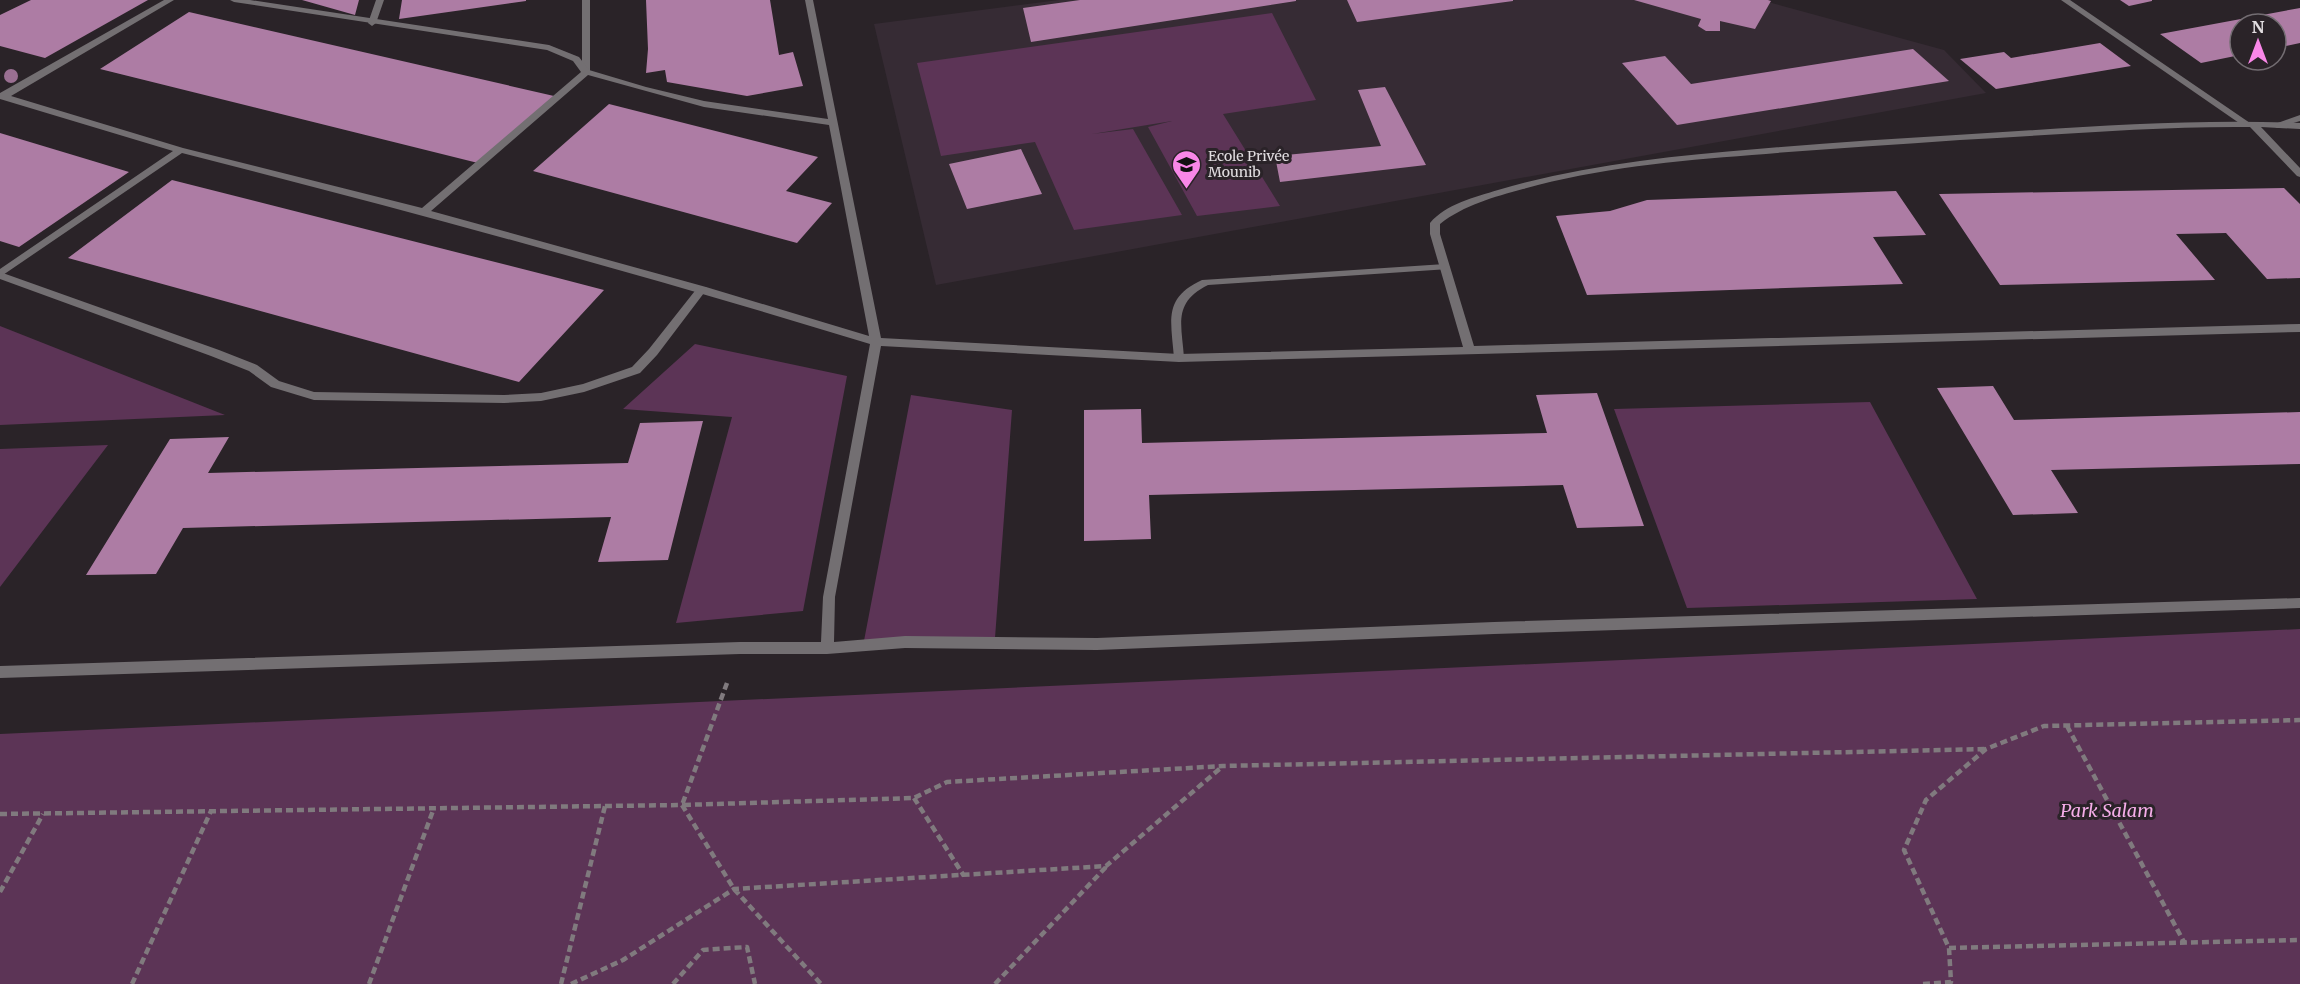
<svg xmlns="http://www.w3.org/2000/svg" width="2300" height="984" font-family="Merriweather,serif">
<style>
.built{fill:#362b34}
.green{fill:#5c3456}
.building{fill:#ad7ca4}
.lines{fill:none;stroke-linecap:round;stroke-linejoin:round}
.path{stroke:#807a7e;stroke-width:4.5;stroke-dasharray:7 4;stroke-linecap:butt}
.service{fill:#736f72;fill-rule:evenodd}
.minor{fill:#736f72;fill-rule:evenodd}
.tree{fill:#9a6f92}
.labels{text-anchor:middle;stroke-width:6;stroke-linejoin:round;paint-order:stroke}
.far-poi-label{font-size:14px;fill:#e1dde0;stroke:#2a2328;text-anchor:start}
.near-park-label{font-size:18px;font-style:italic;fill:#f5ade8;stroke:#2a2328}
</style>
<rect width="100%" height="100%" fill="#2a2328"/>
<path class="built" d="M1059,0H1761L1944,50L1986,93L936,285L874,24Z"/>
<path class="green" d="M1272,13L1316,100L1223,114L1280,206L1197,216L1148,127L1172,121L1092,134L1133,129L1182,215L1074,230L1035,142L941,156L917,63Z
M0,326L225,415L0,425Z
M695,344L847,376L803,611L676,623L732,417L623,409Z
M911,395L1012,410L995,638L863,646Z
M1870,402L1977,599L1687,608L1614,409Z
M108,445L0,587V449Z
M2300,629V984H0V734Z"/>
<path class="building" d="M31,0H148L45,58L0,46V15Z
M302,0H359L355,15Z
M402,0H526V1L399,19Z
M646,0H770L779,55L793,52L803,86L747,96L667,82L665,70L646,73L648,49Z
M1080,0H1296V1L1031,42L1023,8Z
M1347,0H1513V1L1357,22Z
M1634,0H1768L1771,1L1755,29L1720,21V31H1706L1698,26L1701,19Z
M2120,0H2152V1L2129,6Z
M2300,8V43L2276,48V24H2240V55L2201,63L2160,34Z
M189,12L554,96L478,163L100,69Z
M2100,43L2131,66L1996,89L1960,59L2004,52L2011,58Z
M1913,49L1949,81L1677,125L1622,63L1665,56L1691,84Z
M1385,87L1426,165L1280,182L1275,156L1381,146L1358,90Z
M609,104L818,157L786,191L832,203L797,243L533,171Z
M0,133L93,161L129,172L19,247L0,241Z
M1021,149L1042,194L967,209L949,164Z
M172,180L558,278L604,290L519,382L68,258Z
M2284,188L2300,204V278L2267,279L2226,233L2176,234L2215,280L2000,285L1939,194Z
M1896,191L1926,235L1873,237L1903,284L1587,295L1556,216L1610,211L1647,200Z
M1993,386L2014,420L2300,412V464L2051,470L2078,513L2013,515L1937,388Z
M1597,393L1644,526L1577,528L1563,485L1149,495L1151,539L1084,541V410L1141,409L1142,443L1547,433L1536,395Z
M703,421L668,560L598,562L611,517L183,528L156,574L86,575L170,439L229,437L208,473L628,463L640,423Z"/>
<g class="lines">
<path class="path" d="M727,683L682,805L914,798L947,782L1223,766L1986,749
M2067,726L2184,942
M914,798L964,876
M0,814L682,805L734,889L821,984
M0,892L43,814
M1949,948L2300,940
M132,984L211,811
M369,984L434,808
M561,984L605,806
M571,984L623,960L734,889L1106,866L1223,766
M673,984L703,950L747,947L755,984
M995,984L1106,867
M1923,984L1951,982L1949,948L1904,850L1926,800L1986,749L2044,726L2300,720"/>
<path class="service" d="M376,0H384L376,23L372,26L368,23Z
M582,0H590V72L586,75L582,72Z
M2061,0H2070L2250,123L2248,125H2242Z
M2300,115V121L2277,128L2272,125Z
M1445,264L1450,267L1449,269L1208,285C1172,303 1182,325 1184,358L1179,362L1174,358C1171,320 1163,298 1202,280Z
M0,272L219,350L257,365L279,381L314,392L504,395L541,393L583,384L632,367L649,349L698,287H706L707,289L657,355L640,373L584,392L541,401L504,403L314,400L271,387L249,371L211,356L0,279Z"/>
<path class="minor" d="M164,0H174L11,96L183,148L422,208L581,72L573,61L547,50L234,2L230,0H250L549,45L579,57L589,70L646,87L704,101L828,119L805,0H813L881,338L1179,354L1463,347L1430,234V223C1446,204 1475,197 1498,190C1583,165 1670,156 1757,149C1824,143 1890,139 1956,135C2071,128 2186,118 2300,123V129L2261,127L2300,168V177L2297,176L2250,127C2154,126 2057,135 1960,140C1891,145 1821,149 1752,155C1675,161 1598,168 1523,189C1494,197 1464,205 1440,224V234L1474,346L2300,324V332L1179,362L881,346L835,597L834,642L905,636L1097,638L1494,622L2300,598V608L1494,634L1097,650L905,648L827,654H740L0,678V666L740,642H821L823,597L870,344C642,274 413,212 182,153L0,277V269L173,151L0,99V93ZM588,75L704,107L829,125L869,336L706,287L431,211Z"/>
</g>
<circle class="tree" cx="11" cy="76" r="7"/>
<defs>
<symbol id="school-pin" viewBox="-11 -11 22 30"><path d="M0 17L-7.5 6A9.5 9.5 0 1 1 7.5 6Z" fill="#f987e8" stroke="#2a2328"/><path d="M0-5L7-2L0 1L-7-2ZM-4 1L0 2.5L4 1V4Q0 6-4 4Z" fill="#111"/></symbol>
</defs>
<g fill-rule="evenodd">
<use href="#school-pin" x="1170" y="148" width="33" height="45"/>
</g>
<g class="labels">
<g class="far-poi-label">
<text x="1208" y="161">Ecole Privée<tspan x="1208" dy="16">Mounib</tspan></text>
</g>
<g class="near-park-label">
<text x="2107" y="817">Park Salam</text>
</g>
</g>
<g transform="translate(2258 42)"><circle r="28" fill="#2a2328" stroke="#736d72" stroke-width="1.5"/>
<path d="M0-4.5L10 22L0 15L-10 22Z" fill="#f987e8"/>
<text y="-9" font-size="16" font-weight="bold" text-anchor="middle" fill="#e1dde0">N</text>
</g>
</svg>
